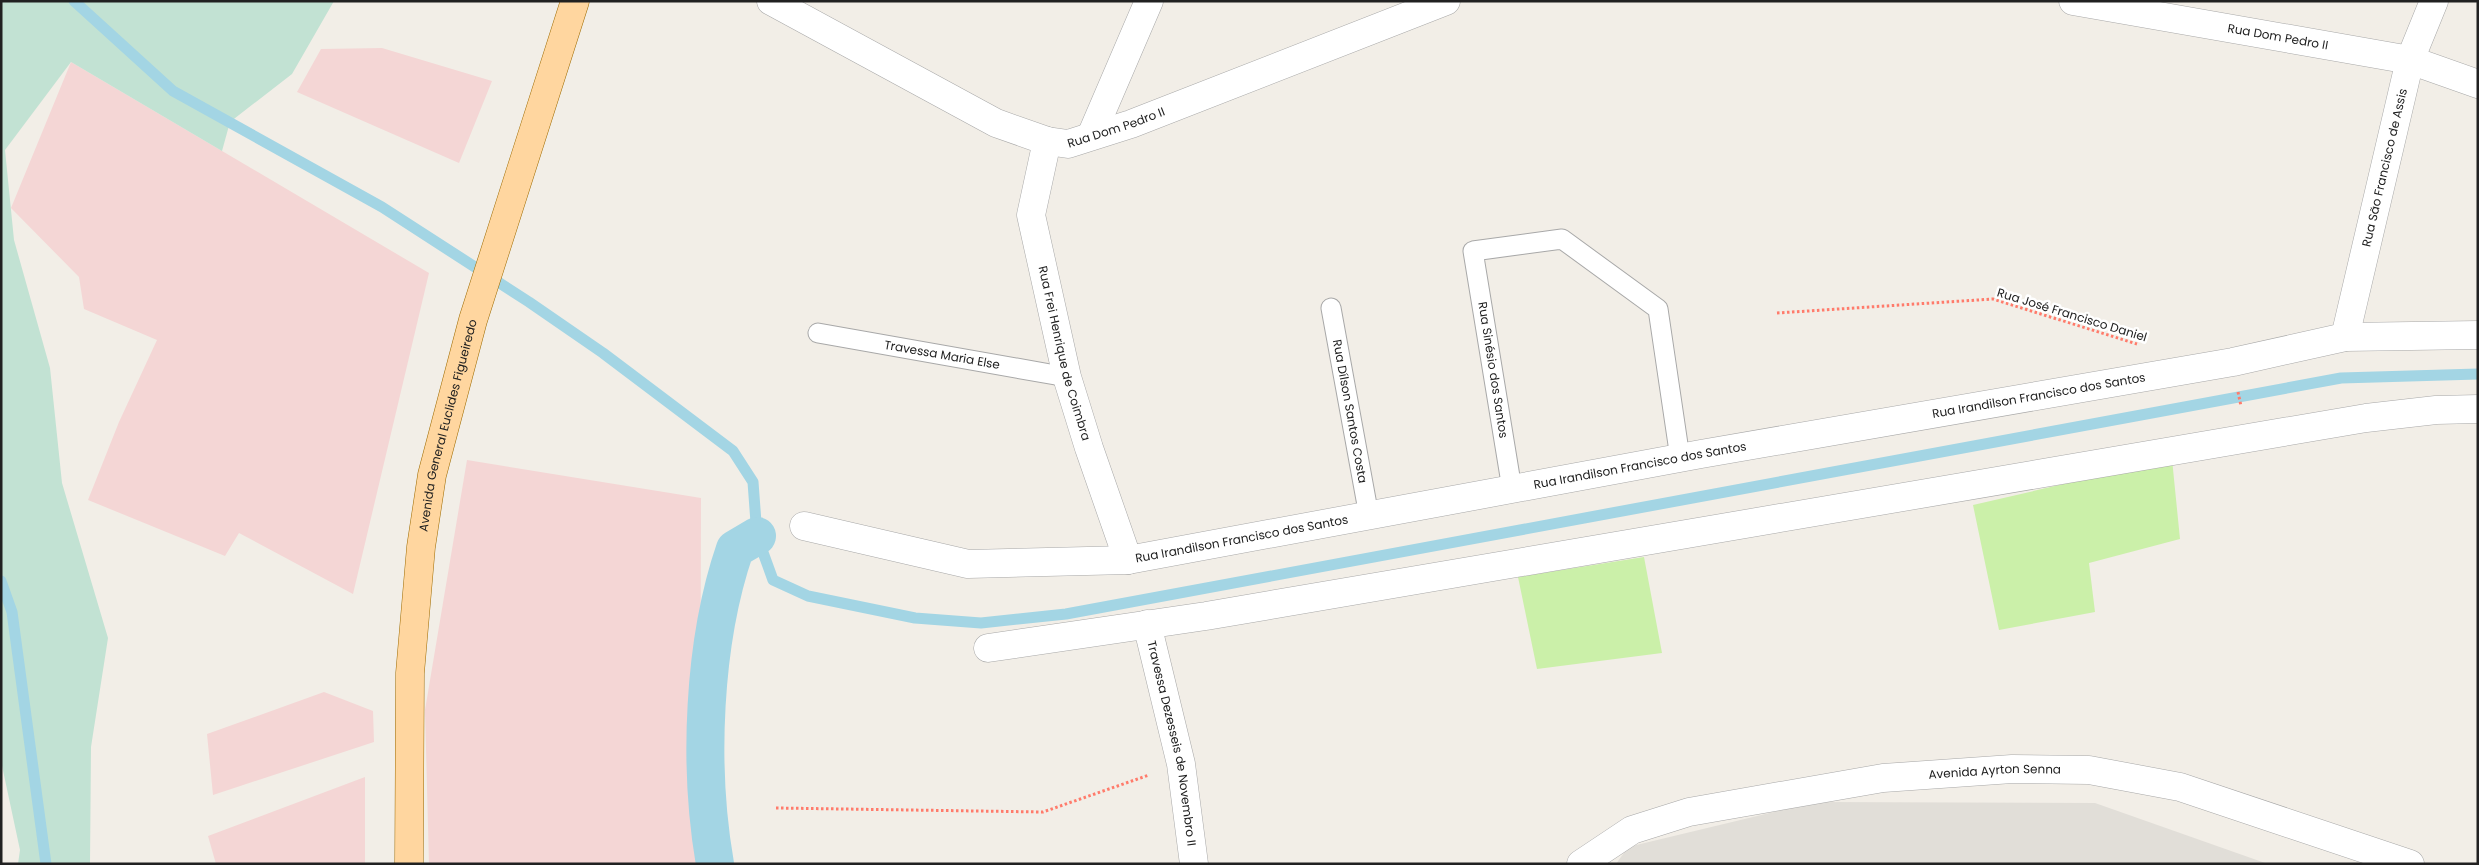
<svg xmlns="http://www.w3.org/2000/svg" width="2479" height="865" font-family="Poppins,sans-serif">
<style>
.commercial{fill:#f4d6d5}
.airport{fill:#e1ded8}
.grass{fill:#cbf0a9}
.wetland{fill:#c2e2d3}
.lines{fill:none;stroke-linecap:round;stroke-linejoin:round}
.stream{stroke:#a3d5e4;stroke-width:11}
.canal{stroke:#a3d5e4;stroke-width:38}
.service-casing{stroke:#a8a8a8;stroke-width:21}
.minor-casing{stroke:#a8a8a8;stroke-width:29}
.primary-casing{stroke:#9e6b00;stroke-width:29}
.path{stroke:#ff7b6b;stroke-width:3;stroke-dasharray:2.5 2.5;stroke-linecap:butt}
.service{stroke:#fff;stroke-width:19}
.minor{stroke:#fff;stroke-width:28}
.primary{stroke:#ffd69f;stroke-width:28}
.labels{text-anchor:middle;stroke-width:5;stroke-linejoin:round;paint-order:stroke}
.street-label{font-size:12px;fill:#212121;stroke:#fff}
</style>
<rect width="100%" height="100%" fill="#f2eee7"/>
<path class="commercial" d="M382,48L492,81L459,163L297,92L321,49Z
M71,62L429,273L353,594L239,533L225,556L88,500L119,422L157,340L84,309L79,277L11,208Z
M467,460L701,498L700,864H429L425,710Z
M324,692L373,711L374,742L213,795L207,734Z
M365,777V864H216L208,836Z"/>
<path class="airport" d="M1816,802L2095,803L2268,864H1616L1628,847Z"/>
<path class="grass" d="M2172,459L2180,539L2089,563L2095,612L1999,630L1973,505Z
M1644,557L1662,653L1537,669L1518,577Z"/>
<path class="wetland" d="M1,1H334L292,74L230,122L222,151L71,62L5,150L14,240L50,368L62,483L108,638L91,747L90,864H18L20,850L1,761Z"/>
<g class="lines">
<path class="stream" d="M74,1L173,91L382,207L529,302L603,353L733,451L753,482L757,536L773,580L808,596L915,618L981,623L1066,614L2341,378L2478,374
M1,581L12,612L46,864"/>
<path class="canal" d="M715,864C698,767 703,642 735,549L757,536"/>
<defs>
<g id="service">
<path id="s1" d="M1331,308L1369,516"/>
<path id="s2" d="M818,333L1067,377"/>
<path d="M1512,489L1473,251L1562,239L1658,309L1680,458"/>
</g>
<g id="minor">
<path id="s3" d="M771,1L996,123L1047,141L1068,144L1131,124L1446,1"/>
<path id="s4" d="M2073,1L2410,60L2478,84"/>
<path d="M1091,136L1149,1"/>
<path id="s5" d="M1047,141L1031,215L1067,377L1089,448L1128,560"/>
<path id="s6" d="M2345,337L2410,60L2434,1"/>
<path id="s7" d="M804,526L968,564L1128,560L1701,454L2233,362L2345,337L2478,335"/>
<path id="s8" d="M1147,624L1181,764L1194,864"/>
<path d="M988,648L1206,616L2366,418L2436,410L2478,409"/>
<path id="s9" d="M1581,864L1632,830L1689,812L1883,778L2012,769L2089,770L2180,787L2410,864"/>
</g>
<g id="primary">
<path id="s10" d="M409,864L410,673L421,547L432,475L473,320L575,1"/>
</g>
</defs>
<use href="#service" class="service-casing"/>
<use href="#minor" class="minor-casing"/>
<use href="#primary" class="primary-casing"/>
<path class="path" d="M1777,313L1993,299L2137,344
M2238,392L2241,406
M776,808L1043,812L1149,775"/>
<use href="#service" class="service"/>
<use href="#minor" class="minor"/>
<use href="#primary" class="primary"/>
</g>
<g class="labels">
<g class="street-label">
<text dy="4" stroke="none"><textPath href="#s4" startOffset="208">Rua Dom Pedro II</textPath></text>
<text dy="4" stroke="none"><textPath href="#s3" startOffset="382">Rua Dom Pedro II</textPath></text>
<text dy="4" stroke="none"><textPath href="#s6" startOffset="174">Rua São Francisco de Assis</textPath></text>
<text transform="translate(2072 315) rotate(17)" y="4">Rua José Francisco Daniel</text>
<text dy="4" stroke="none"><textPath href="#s5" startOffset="218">Rua Frei Henrique de Coimbra</textPath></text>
<text dy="4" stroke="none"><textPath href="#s2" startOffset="126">Travessa Maria Else</textPath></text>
<text transform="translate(1493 370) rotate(81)" y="4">Rua Sinésio dos Santos</text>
<text dy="4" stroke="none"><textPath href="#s7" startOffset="1254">Rua Irandilson Francisco dos Santos</textPath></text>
<text dy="4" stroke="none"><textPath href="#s1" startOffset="105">Rua Dílson Santos Costa</textPath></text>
<text dy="4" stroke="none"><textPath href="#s10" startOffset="442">Avenida General Euclides Figueiredo</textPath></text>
<text dy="4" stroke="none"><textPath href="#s7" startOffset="849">Rua Irandilson Francisco dos Santos</textPath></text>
<text dy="4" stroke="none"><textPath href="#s7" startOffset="444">Rua Irandilson Francisco dos Santos</textPath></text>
<text dy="4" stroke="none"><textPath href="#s8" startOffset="122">Travessa Dezesseis de Novembro II</textPath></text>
<text dy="4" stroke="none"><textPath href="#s9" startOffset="430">Avenida Ayrton Senna</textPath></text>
</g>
</g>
<rect width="2479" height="865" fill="none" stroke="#212121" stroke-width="5"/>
</svg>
